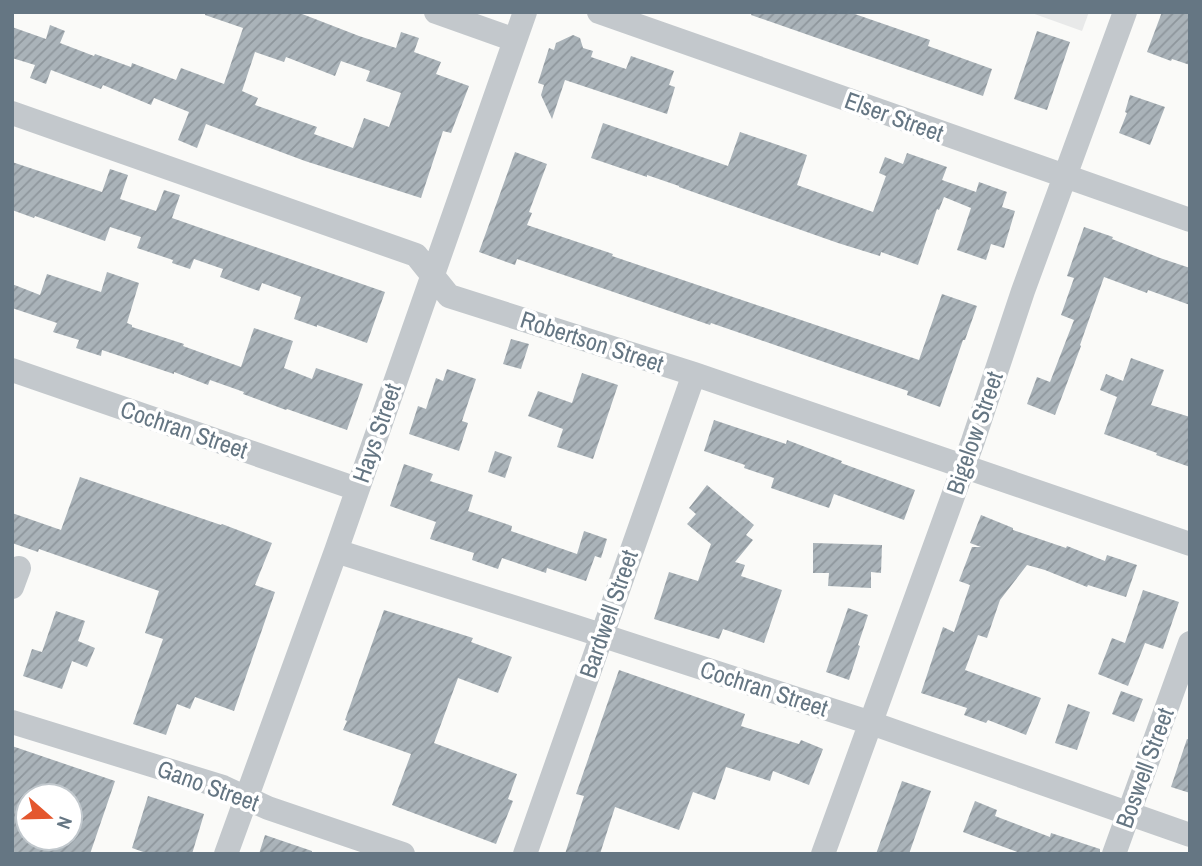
<svg xmlns="http://www.w3.org/2000/svg" width="1202" height="866" font-family="'Archivo Narrow',sans-serif">
<style>
.built{fill:#e8e9e9}
.building{fill:url(#building-hatch);fill-rule:evenodd}
.lines{fill:none;stroke-linecap:round;stroke-linejoin:round}
.minor{stroke:#c3c8cc;stroke-width:24}
.labels{text-anchor:middle;stroke-width:7;stroke-linejoin:round;paint-order:stroke}
.street-label{font-size:24px;fill:#657683;stroke:#fff}
</style>
<defs>
<pattern id="building-hatch" width="6" height="6" patternUnits="userSpaceOnUse" patternTransform="scale(1.75)"><rect width="6" height="6" fill="#aab3b9"/><path d="M-1 1l2-2M0 6l6-6M5 7l2-2" fill="none" stroke="#8e969c"/></pattern>
</defs>
<rect width="100%" height="100%" fill="#fafaf8"/>
<path class="built" d="M1029,12H1089L1082,31Z"/>
<path class="building" d="M205,12H297L359,36L396,48L401,32L419,38L414,52L441,62L436,74L469,86L451,133L443,131L421,198L305,161L206,124L197,148L178,140L189,112L154,98L151,105L103,85L101,89L51,70L46,84L30,78L35,65L12,58V27L46,39L50,25L65,31L60,43L94,56L95,54L131,67L132,63L176,80L181,68L224,84L243,28L205,15ZM255,52L284,62L286,57L335,76L341,61L370,71L366,81L401,93L389,127L364,118L353,148L314,134L317,127L255,105L258,98L242,91Z
M752,12H849L930,40L928,46L992,69L983,96L751,15Z
M1162,12H1190V65L1172,59L1171,61L1147,52Z
M1037,31L1070,42L1047,110L1014,99Z
M573,35L580,38L583,48L593,51L591,57L626,69L631,56L674,71L669,85L675,87L667,114L565,80L552,119L541,95L544,85L538,83L549,48L554,50L556,43Z
M1130,95L1165,107L1150,145L1119,133L1127,113L1125,112Z
M603,123L728,166L740,132L807,155L797,185L873,212L886,176L879,173L885,157L903,164L907,153L947,167L942,180L976,192L979,182L1007,192L1002,207L1015,211L1004,248L991,244L986,260L957,250L971,208L944,197L939,210L937,209L918,265L881,252L880,256L838,243L679,187V186L647,175V177L591,158Z
M515,152L547,164L529,212L532,213L527,225L613,254L612,256L919,360L942,294L977,306L965,340H963L940,407L907,395L908,391L711,323L710,325L517,259L515,265L479,252Z
M12,162L102,192L110,169L128,175L120,199L156,211L164,190L180,195L172,218L385,292L367,343L317,325V327L294,319L301,297L262,283L259,291L220,277L223,269L194,259L190,269L172,263L173,260L137,248L141,237L110,227L105,241L35,216L34,218L12,210Z
M1084,227L1113,237L1112,239L1160,258L1190,268V305L1148,290L1147,293L1104,277L1080,345L1081,346L1055,415L1027,404L1037,377L1050,382L1074,320L1061,315L1074,278L1067,276Z
M107,272L139,283L127,323L132,325V327L184,344L183,346L241,367L254,328L293,341L284,368L312,379L316,368L363,384L347,430L287,409L286,410L243,394L244,392L210,380L208,385L174,372V374L102,350L101,356L76,348L79,340L53,332L57,323L12,308V284L40,295L47,274L101,292Z
M511,339L529,344L521,369L503,364Z
M1131,358L1164,370L1151,405L1190,417V467L1156,455L1157,453L1104,434L1117,397L1100,390L1106,374L1123,381Z
M447,369L476,379L462,421L468,423L459,451L409,434L418,406L426,409L436,378L443,381Z
M582,373L618,385L593,459L557,447L563,429L528,416L538,391L572,403Z
M714,420L786,444L787,440L842,461L841,463L915,490L904,520L834,494L829,508L771,488L774,478L744,468L745,465L704,451Z
M495,451L512,457L505,478L488,472Z
M404,464L433,474L430,481L473,495L468,511L512,526L511,531L577,554L584,531L607,539L601,558L595,556L586,581L547,568L546,573L502,558L498,569L472,560L474,553L430,539L436,522L390,506Z
M80,477L221,525L222,524L272,543L255,585L275,592L234,711L195,697L190,709L177,704L166,735L133,724L163,639L145,633L159,591L39,549L38,552L12,543V513L61,530Z
M707,485L754,525L746,535L753,540L735,562L745,565L741,576L782,590L764,643L723,629L719,639L654,619L669,572L698,581L711,544L687,524L696,514L689,508Z
M981,515L1013,528V530L1066,548L1067,546L1105,561L1107,555L1137,565L1126,597L1088,585L1087,587L1045,570L1027,565L1000,600L987,638L978,635L965,670L1041,698L1026,735L988,720L986,723L964,715L967,708L921,693L943,627L954,632L970,585L959,581L972,547H981L970,543Z
M813,543L882,545L881,573L871,572V588L828,586L829,573H813Z
M1143,590L1179,602L1163,649L1145,643L1128,686L1098,674L1112,638L1125,643Z
M848,608L868,615L858,645L860,646L849,680L826,672Z
M384,610L473,638L471,642L512,657L498,693L458,678L434,743L517,774L508,799L513,801L496,844L392,805L411,754L343,730L347,721L345,720Z
M56,611L85,621L78,641L95,648L87,667L72,661L62,689L23,676L32,649L42,652Z
M619,670L745,714L741,726L799,744L801,740L823,749L809,785L773,771L770,781L726,767L715,800L693,792L679,830L615,807L600,854H565L584,796L576,794Z
M1121,691L1143,699L1134,722L1112,714Z
M1068,704L1090,712L1077,750L1055,743Z
M1187,739L1190,740V793L1171,787Z
M12,746L115,781L90,854H12ZM28,796H70V838H28Z
M902,781L931,791L909,854H876Z
M148,796L204,814L192,854H149L132,848Z
M975,801L997,810L995,816L1050,837L1051,833L1100,849V854H1023L963,832Z
M265,835L312,851V854H259Z"/>
<g class="lines">
<path class="minor" d="M436,12L515,40
M599,12L1190,220
M12,113L416,255L449,296L694,374L1190,544
M12,370L357,489
M336,551L573,626L871,723L1190,835
M12,587L19,568
M12,722L223,787L268,808L403,854
M226,854L336,551L525,12
M525,854L694,374
M823,854L973,441L1023,291L1125,12
M1114,854L1190,643"/>
</g>
<g class="labels">
<g class="street-label">
<text transform="translate(894 117) rotate(20)" y="8">Elser Street</text>
<text transform="translate(592 342) rotate(18)" y="8">Robertson Street</text>
<text transform="translate(184 430) rotate(19)" y="8">Cochran Street</text>
<text transform="translate(377 433) rotate(-71)" y="8">Hays Street</text>
<text transform="translate(975 433) rotate(-71)" y="8">Bigelow Street</text>
<text transform="translate(609 614) rotate(-71)" y="8">Bardwell Street</text>
<text transform="translate(764 689) rotate(18)" y="8">Cochran Street</text>
<text transform="translate(1145 768) rotate(-70)" y="8">Boswell Street</text>
<text transform="translate(208 786) rotate(20)" y="8">Gano Street</text>
</g>
</g>
<rect width="1202" height="866" fill="none" stroke="#657683" stroke-width="28"/>
<g transform="translate(49 817) rotate(110)"><circle r="33" fill="#ffffff" stroke="#c1c8cd" stroke-width="2"/>
<path d="M0-5L12 26L0 18L-12 26Z" fill="#e4572e"/>
<text y="-10" font-size="19" font-weight="bold" text-anchor="middle" fill="#657683">N</text>
</g>
</svg>
